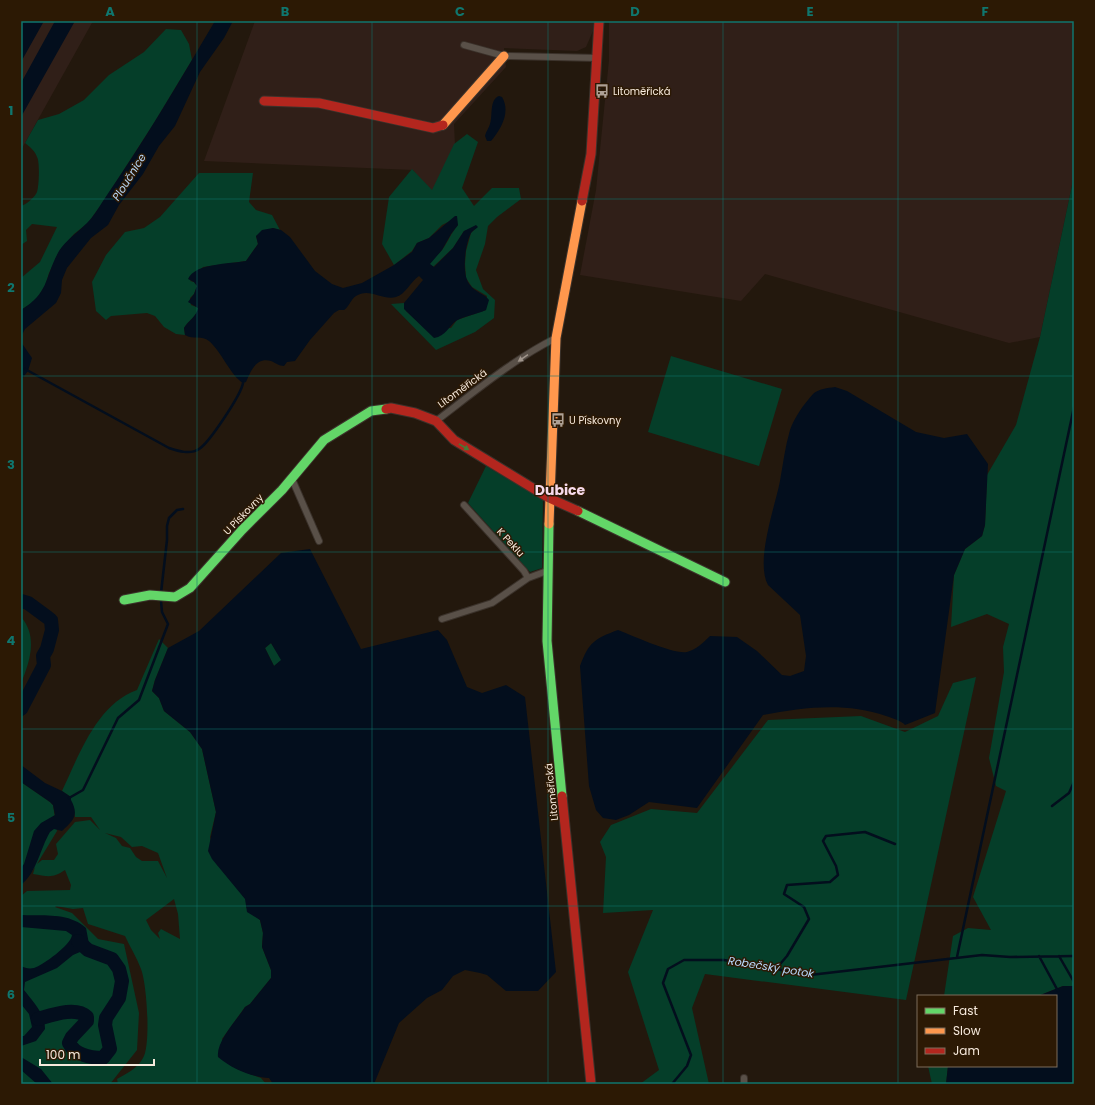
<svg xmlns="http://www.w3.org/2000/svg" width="1095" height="1105" font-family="Poppins,sans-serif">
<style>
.industrial{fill:#301f18}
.green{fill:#053e29;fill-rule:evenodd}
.water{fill:#030e1d;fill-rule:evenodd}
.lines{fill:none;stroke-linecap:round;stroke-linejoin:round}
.stream{stroke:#030e1d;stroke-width:2.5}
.river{stroke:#030e1d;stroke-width:14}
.street-casing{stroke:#3b322b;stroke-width:8}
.fast-casing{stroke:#3b322b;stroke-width:11}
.slow-casing{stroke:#3b322b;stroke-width:11}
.jam-casing{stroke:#3b322b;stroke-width:11}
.street{stroke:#595048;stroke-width:6}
.fast{stroke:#63d668;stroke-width:9}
.slow{stroke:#ff974d;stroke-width:9}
.jam{stroke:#b3261e;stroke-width:9}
.oneway{fill:#a0958b}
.oneway2{fill:#487836}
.grid{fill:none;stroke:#0f766e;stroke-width:1;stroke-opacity:0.55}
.labels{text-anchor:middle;stroke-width:3;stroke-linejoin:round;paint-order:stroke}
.poi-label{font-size:10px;fill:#f7eadd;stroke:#2c1904;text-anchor:start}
.street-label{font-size:10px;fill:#f7eadd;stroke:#2c1904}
.water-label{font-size:11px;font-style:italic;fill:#b8dafd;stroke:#2c1904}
.district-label{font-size:14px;font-weight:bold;fill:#f6daec;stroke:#2c1904}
.neatline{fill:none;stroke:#0f766e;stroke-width:1.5}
.grid-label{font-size:13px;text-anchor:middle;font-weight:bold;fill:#0f766e}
</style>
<rect width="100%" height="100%" fill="#23180d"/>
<path class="industrial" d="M21,21H93L21,150Z
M255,21H593V31L586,47L577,51L504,48L506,67L454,124L455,145L431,194L413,170L204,161Z
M609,21H1074V176L1040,337L1009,343L765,274L741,301L580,275L596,190L609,60Z"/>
<path class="green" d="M166,29L181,30L189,44L192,60L154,123L103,202L88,223L74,234L60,250L49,273L45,286L35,301L21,310V278L40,262L57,227L32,224L26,230L27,241L21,245V206C26,205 35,197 37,192C39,186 40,162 37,157C35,151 30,147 25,143L38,120L59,114L84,100L109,75L144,52Z
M467,134L478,142L462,188L474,206L492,188H519L521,199L497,217L488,226L485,244L476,270L483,289L495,300L494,318L475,332L436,350L391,304L404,303L406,311L427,330L451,328L457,320L486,310L487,296L472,287L466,278L465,264L466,251L471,233L477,227L464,231L453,248L433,267L429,264C432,258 438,255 442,250C448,242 451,233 458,225L450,221L442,225L429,238L417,243L412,251L394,265L382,244L389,197L412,169L432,190L454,144Z
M199,173H253L249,202L256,210L272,215L280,230L273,228L256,236L258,244L246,261L203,267L190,281L194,282L197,286L194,294L190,298L191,305L199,308C197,316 188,321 184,328L185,335L176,334L164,327L155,316L147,313L111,316L106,320L96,311L92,282L106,255L125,232L144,228L160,217Z
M1074,176V986H1063L1038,996H944L953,936L968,928L991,930L973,897L1006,791L996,786L989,758L1004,672L1003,647L1009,624L987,614L951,627L954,575L965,549L982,536L985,525L987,475L1016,425L1040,337Z
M671,356L782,389L759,466L648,432Z
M486,466L543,500L542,568L530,572L468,503Z
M21,617C38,636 30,662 21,683Z
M159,639L168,648L155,680L152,691L159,698L164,711L190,732L202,749L216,812L210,837L217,865L220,867L246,899V907L260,920L263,933L262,947L271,970V978L250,1004L245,1007L222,1039L237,1069L261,1078L266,1084H118L117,1079C126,1074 138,1068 143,1058C151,1045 147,984 141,969C137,958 130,947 125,936L88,924L83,908L73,909L56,906L55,907L72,913L98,939L124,944L139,1013L137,1050L110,1084H21V896L27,891L70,890L71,885L65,870C52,879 47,876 33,874L35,867L21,886V782L50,802L53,805L57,831L37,864L42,860H54L58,854L56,844L75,822L90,820L100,830L91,817H75C75,810 70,804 71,797L62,791C79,755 97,704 137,690ZM105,833L121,837L132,847L142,846L158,853L167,878L158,861H142L136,857L130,848L122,846L116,838ZM174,899L178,914L180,939L161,929L158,933L160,939L151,930L146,920Z
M271,643L282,660L274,666L265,648Z
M976,677L906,1000L705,974L692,1008L709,1084H640L659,1070L628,972L653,910L603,913L606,857L600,842L611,825L651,809L697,813L768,720L861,716L905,732L938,716L953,683Z
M928,1066H948L946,1084H932Z"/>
<path class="water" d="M21,21H44L21,62Z
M55,21H75L21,117V83Z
M215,21H233L224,38L200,72L175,126L159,146L143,174L119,205L108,225L91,238L67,268L62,280L61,293L56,303L25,329L21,337V310C50,292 44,278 59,251C66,240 78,232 87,223C93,217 98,209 103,201C143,143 179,82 215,21Z
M499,96L502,97C511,112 501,129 491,141H487L485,136C486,131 489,128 490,124C493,115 489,100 499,96Z
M455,216H457L458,225L451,234L442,250L430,264L434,267L453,248L464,231L476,225L478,227C475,230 473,230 471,233C465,244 461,275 470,285C475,292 485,294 489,300L486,310C477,314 464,316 456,321C448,327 446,336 434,338L404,309V303L423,280L419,276C411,281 406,294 396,297C383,301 369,287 356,296C351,299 349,307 344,310H339L334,313L310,340L295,361L287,362L284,366C279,366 276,363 271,361C256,357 251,371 246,382L243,383C231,376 221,351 209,341C202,335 193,340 185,335L184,328C188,321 197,316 198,308L188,302L194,294L197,286L194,282L188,279C195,263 230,264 246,261L258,244L256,236L262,230L273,228L281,230L290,237L315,271L332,284L343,288L362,283L394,265L412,252L417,243L429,238Z
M21,342L32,358L28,371L21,380Z
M835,387L847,391L916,432L944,438L967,434L988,464L985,525L982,536L965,549L954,575L935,713L905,725C902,721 892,718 886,716C846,702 804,707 763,715L697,808L649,802L629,815L616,820L603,818L596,810L589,786L580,666C589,642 594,639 618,630C631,635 675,655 687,652C697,649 703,643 710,636L737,637L757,651L782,675L790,676L804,671L806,656L800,615L768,585C755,561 775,507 780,481C783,464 785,447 790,430C794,418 804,404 813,394C818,389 828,388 835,387Z
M310,549L361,649L438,630L447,640L467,687L482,693L506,685L525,697L556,972L538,991H506L487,975L480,973L465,970L453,976L442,990L427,998L399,1023L374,1084H273L269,1078C252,1077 232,1069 218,1057C216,1041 237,1020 245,1007L250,1004L271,978V970L262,947L263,933L260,920L247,912L245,899L212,859L208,851L216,812L202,749L190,732L164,711L159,698L152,691L155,680L168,648L199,631L281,553ZM271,643L281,660L274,666L265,648Z
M21,765L45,783L62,791L71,797V800C79,815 74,820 62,831L54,829L50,832C40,849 37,872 21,885V868L24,864L34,831L41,823L55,815L53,805L50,802L21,782Z
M21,915C42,916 69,912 86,928L89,944L87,949L73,955L57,968L25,982L24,990C33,1002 45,1013 45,1029L36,1041L21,1046V1036H24L32,1027L29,1014L21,1004V966C25,968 29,969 34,968C43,965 71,945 72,935L66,931L21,927Z
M1063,986H1074V1084H946L948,1066H1056V996H1038Z
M21,1057L41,1069L53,1084H37L21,1070Z"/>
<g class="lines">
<path class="stream" d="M25,369L169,448C178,451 190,455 199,449C209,443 241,395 243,383
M161,593L167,540V526L169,518L177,510L183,509
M69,798L83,790L85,786L118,718L139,700L168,624L162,612L161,601
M1052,806L1069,793L1074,782
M1039,956L1058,991
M1059,956L1074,982
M957,957L1074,407
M775,970L787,956L809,919L804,907L784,894L787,885L830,882L838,875L836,866L823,841L826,836L865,832L895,844
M672,1084L687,1066L691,1055L663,983L668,969L684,960H724L810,975L982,955L1010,957L1074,956"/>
<path class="river" d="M21,601L28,603L47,617L51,620L52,630L47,649L43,656L44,665L21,709
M38,1019C52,1015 76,1006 87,1017V1021L72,1037L69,1043C75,1055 91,1058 103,1058L110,1049L105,1025L106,1018L119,998L122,981L119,969L112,959L88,950L78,941"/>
<defs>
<path id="street" d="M464,45L504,56L598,58
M436,421C473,393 515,358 556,338
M292,479L319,541
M464,505L524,571L528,578L547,571
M442,619L492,603L528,578
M744,1084V1078"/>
<path id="fast" d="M578,511L725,582
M549,524L547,641L562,796
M124,600L150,595L175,597L190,588L242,530L282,490L324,440L371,411L386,409"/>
<path id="slow" d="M443,125L504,56
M549,524L556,338L582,201"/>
<path id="jam" d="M264,101L319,103L433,128L443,125
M582,201L591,154L599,21
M386,409L391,408L415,413L436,421L454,440L549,498L578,511
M562,796L591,1084"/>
</defs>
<use href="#street" class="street-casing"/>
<use href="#fast" class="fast-casing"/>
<use href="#slow" class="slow-casing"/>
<use href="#jam" class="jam-casing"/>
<use href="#street" class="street"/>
<use href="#fast" class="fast"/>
<use href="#slow" class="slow"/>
<use href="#jam" class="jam"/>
</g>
<defs><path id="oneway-solid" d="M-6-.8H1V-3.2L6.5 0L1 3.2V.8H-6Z"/></defs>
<use class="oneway" href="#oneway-solid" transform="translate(523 358) rotate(146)"/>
<use class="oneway2" href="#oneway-solid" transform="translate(464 447) rotate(31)"/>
<path class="grid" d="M197,21V1084M372,21V1084M548,21V1084M723,21V1084M898,21V1084M21,199H1074M21,376H1074M21,552H1074M21,729H1074M21,906H1074"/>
<defs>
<symbol id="bus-bare" viewBox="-9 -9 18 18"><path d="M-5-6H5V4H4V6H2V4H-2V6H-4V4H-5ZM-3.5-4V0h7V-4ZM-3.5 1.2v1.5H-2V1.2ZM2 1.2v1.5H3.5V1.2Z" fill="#ada094" stroke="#2c1904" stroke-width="2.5" paint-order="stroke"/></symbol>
</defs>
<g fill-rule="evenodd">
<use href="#bus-bare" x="592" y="81" width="20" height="20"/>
<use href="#bus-bare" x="548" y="410" width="20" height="20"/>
</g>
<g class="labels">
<g class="poi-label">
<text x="613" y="95">Litoměřická</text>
<text x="569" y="424">U Pískovny</text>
</g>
<g class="street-label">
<text transform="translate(462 388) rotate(-36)" y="4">Litoměřická</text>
<text transform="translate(243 514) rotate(-46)" y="4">U Pískovny</text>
<text transform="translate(511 542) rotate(47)" y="4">K Peklu</text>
<text transform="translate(551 792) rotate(-96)" y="4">Litoměřická</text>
</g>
<g class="water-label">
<text transform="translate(129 177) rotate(-58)" y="4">Ploučnice</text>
<text transform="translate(771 967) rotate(9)" y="4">Robečský potok</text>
</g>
<g class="district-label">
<text x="560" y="495">Dubice</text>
</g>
</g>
<rect width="1095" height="1105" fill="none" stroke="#2c1904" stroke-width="44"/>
<rect x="917" y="995" width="140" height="72" fill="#2c1904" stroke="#7d6d5b"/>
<rect x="925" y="1008" width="20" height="6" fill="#63d668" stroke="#7d6d5b"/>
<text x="953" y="1015" font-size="12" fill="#f7eadd">Fast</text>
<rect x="925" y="1028" width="20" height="6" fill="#ff974d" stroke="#7d6d5b"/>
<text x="953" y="1035" font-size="12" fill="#f7eadd">Slow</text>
<rect x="925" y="1048" width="20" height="6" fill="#b3261e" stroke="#7d6d5b"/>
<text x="953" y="1055" font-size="12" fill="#f7eadd">Jam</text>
<path d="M40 1059v6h114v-6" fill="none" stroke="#f7eadd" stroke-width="2"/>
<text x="46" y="1059" font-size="12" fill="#f7eadd" stroke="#2c1904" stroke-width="3" paint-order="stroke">100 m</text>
<rect x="22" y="22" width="1051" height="1061" class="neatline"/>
<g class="grid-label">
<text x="110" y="16">A</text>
<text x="285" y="16">B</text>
<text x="460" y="16">C</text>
<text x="635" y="16">D</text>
<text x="810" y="16">E</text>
<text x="985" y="16">F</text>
<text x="11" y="115">1</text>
<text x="11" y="292">2</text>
<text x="11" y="469">3</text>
<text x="11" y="645">4</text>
<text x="11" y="822">5</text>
<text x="11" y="999">6</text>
</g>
</svg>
